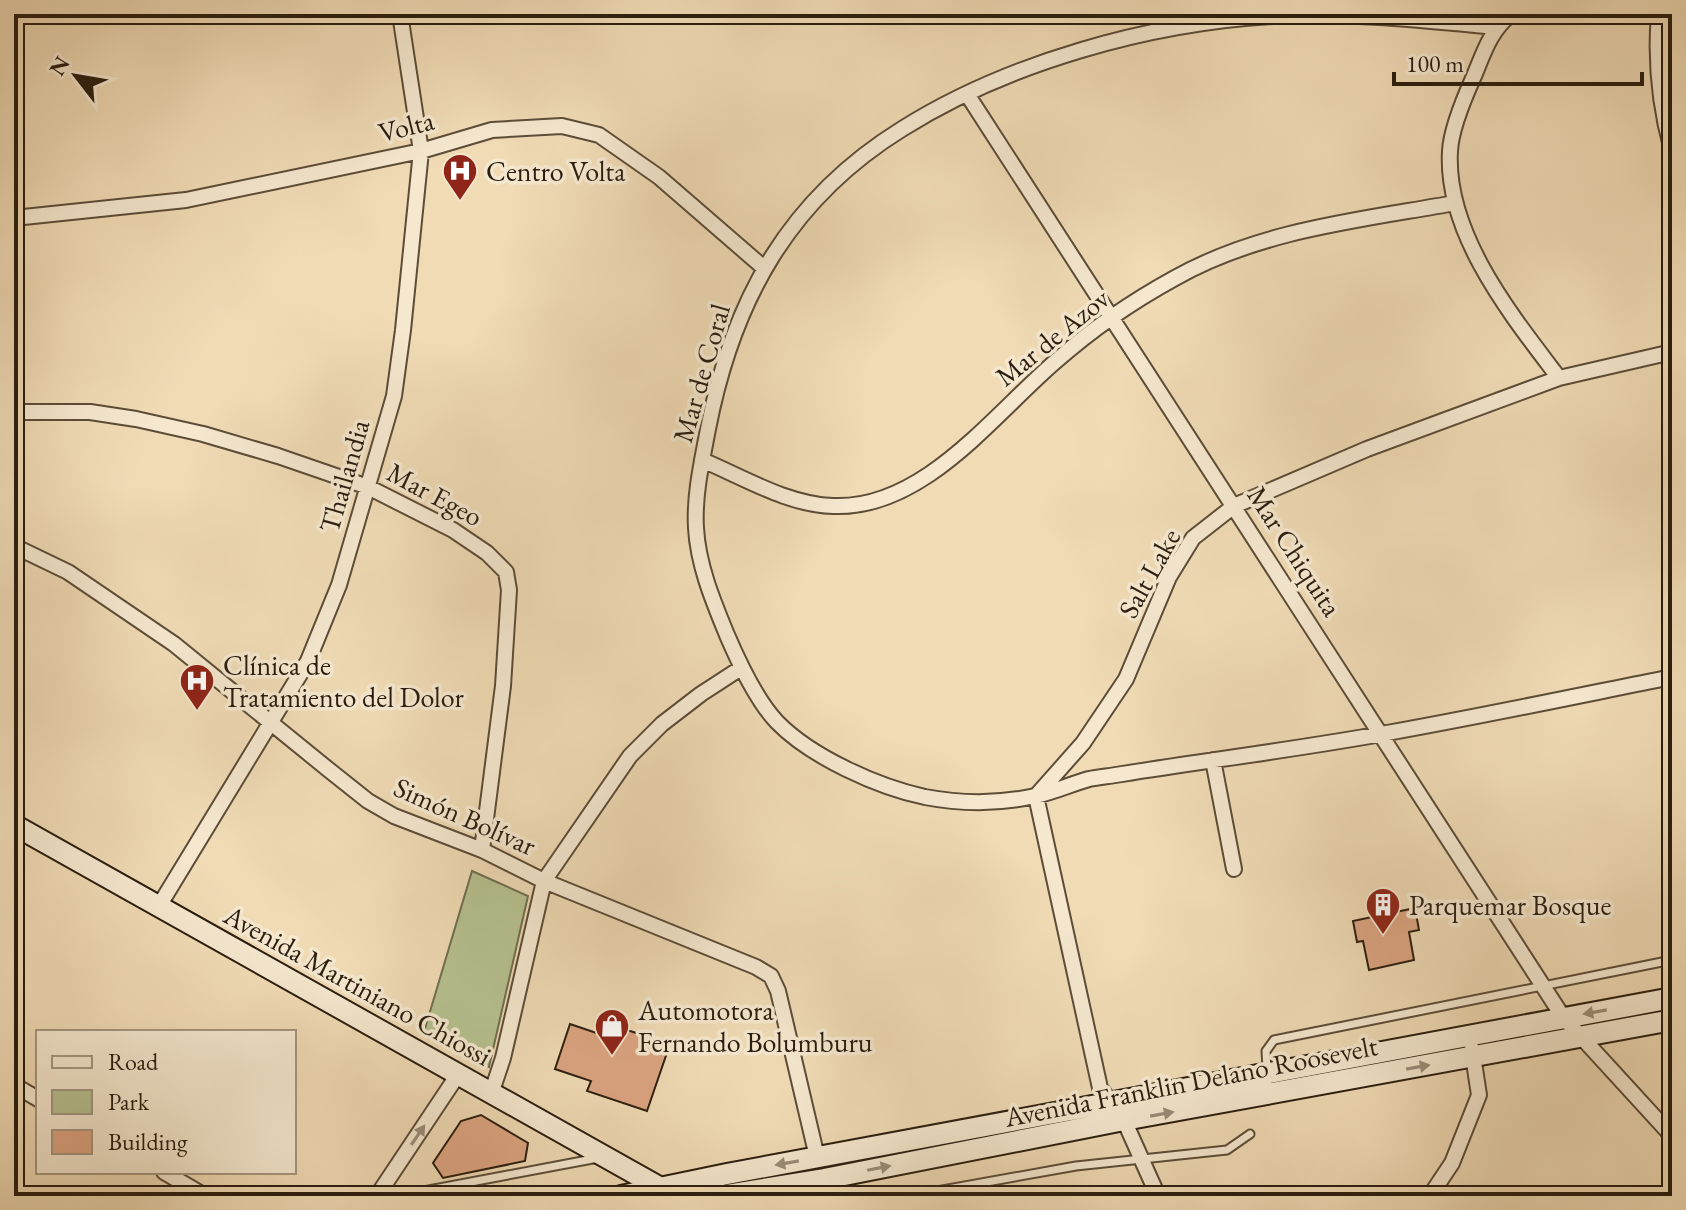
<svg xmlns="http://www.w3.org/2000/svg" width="1686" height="1210" font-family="'EB Garamond',serif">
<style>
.green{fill:#b6c190;stroke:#706f50;stroke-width:2}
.building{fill:#dda582;stroke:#2a1d0f;stroke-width:2}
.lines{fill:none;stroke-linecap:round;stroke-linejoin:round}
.lane-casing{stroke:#5c4c38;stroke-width:11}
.street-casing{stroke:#5c4c38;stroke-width:18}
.secondary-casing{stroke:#2a1d0f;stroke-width:24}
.lane{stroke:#f5e8cf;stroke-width:7}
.street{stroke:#f5e8cf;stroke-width:14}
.secondary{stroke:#f5e8cf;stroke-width:20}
.oneway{fill:#9a8d79}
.labels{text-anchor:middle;stroke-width:7;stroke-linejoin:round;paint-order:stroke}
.street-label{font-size:28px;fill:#2a1d0f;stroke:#f5e8cf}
.poi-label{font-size:28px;fill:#2a1d0f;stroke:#f5e8cf;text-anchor:start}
</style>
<rect width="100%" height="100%" fill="#f0dbb5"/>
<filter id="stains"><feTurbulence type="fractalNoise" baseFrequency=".0025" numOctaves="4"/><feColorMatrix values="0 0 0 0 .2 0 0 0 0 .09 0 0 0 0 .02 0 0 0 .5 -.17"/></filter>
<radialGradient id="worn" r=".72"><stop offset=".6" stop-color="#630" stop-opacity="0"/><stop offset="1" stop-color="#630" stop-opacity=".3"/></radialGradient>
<path class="green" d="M472,871L528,896L489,1067L423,1035Z"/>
<path class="building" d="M1415,908L1419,930L1409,932L1414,960L1369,970L1363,941L1357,942L1353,921Z
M570,1024L617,1040L621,1028L670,1044L647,1111L587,1091L591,1081L555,1069Z
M481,1115L528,1143L525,1161L443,1178L433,1163L461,1121Z"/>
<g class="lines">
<defs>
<path id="lane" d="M1267,1069L1266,1051L1274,1040L1672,960
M397,1196L598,1158
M909,1196L1076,1166L1227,1150L1250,1134"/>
<path id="street" d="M1511,14C1490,31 1484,52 1474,76C1465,96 1451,129 1450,151C1445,234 1512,316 1559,378
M1659,14C1655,60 1660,107 1672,151
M1496,27C1421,20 1347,12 1273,16C1149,23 1007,63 902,129C789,199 733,300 708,429C702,461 694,495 696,528C698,565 713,601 727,635C739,663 756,700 777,722C811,757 878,787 925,797C962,804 999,804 1035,796C1054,792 1071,784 1089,779C1099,777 1111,776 1122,774C1210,760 1299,749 1387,733C1482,716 1577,696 1672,677
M967,94L1563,1017L1672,1136
M14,218L186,200L421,151L492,130L562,126L599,135L659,177L764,268
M14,412H90L136,419L203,434L278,456L368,487L453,530L487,553L506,572L509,590L503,686L482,850
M702,460C743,477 788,505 833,506C923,510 993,415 1056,361C1091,330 1133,301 1175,278C1260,230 1360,220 1455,203
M14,546L68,572L174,644L329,770L368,801L394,816L482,850L544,881L756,967L771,976L778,991L817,1157
M1213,760L1234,869
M159,906L308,661L339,585L394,396L403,330L421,151L400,14
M14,1085L38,1099
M492,1091L503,1058L544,881L630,756L662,724L701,694L741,668
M164,1172L205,1196
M377,1196L459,1073
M1158,1196L1124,1120L1100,1088L1036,796L1083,743L1126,679L1169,577L1193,538L1234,506L1367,449L1559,378L1672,352
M1430,1196L1452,1163L1479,1095L1472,1049"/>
<path id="secondary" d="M14,825L666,1191
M621,1196L727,1174L1672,998
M720,1196L824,1179L1124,1120L1672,1020"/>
</defs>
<use href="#lane" class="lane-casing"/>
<use href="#street" class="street-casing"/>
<use href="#secondary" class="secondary-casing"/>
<use href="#lane" class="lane"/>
<use href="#street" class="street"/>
<use href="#secondary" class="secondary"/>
</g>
<defs><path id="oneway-solid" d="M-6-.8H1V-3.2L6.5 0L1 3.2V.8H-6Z" transform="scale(2)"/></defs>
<g class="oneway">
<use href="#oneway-solid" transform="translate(1595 1012) rotate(170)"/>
<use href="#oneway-solid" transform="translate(1418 1067) rotate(-10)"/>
<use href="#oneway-solid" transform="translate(1162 1114) rotate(-10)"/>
<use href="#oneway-solid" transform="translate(418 1135) rotate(-56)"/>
<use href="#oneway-solid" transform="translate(787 1163) rotate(170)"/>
<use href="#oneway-solid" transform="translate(879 1168) rotate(-11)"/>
</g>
<defs>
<symbol id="hospital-pin" viewBox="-11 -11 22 30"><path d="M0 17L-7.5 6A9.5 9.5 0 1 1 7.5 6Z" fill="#8f2418" stroke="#f5e8cf"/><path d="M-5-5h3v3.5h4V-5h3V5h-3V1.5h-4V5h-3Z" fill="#fff"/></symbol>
<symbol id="building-pin" viewBox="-11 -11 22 30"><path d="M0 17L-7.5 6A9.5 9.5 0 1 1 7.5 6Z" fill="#8f2418" stroke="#f5e8cf"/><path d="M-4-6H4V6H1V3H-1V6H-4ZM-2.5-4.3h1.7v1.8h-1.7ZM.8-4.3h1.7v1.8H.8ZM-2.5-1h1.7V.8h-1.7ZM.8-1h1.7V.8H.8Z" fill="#fff"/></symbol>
<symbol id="shop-pin" viewBox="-11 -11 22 30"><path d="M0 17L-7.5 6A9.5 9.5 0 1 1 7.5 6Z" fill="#8f2418" stroke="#f5e8cf"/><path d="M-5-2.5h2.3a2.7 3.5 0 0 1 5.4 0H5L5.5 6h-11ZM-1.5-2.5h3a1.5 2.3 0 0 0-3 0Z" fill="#fff"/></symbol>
</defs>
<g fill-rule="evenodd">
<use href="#hospital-pin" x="440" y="151" width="40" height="54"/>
<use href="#hospital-pin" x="177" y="661" width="40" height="54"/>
<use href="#building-pin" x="1363" y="885" width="40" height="54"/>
<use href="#shop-pin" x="592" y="1006" width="40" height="54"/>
</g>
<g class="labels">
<g class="street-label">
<text transform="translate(406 126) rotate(-14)" y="10">Volta</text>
<text transform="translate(1052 337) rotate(-39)" y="10">Mar de Azov</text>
<text transform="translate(701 373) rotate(-74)" y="10">Mar de Coral</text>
<text transform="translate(344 476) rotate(-74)" y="10">Thailandia</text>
<text transform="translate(435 494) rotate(28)" y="10">Mar Egeo</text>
<text transform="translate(1295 551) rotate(57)" y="10">Mar Chiquita</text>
<text transform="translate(1149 573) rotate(-61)" y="10">Salt Lake</text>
<text transform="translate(465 816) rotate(24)" y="10">Simón Bolívar</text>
<text transform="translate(358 985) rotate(29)" y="10">Avenida Martiniano Chiossi</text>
<text transform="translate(1191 1081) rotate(-11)" y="10">Avenida Franklin Delano Roosevelt</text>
</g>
<g class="poi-label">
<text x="486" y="181">Centro Volta</text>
<text x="223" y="675">Clínica de<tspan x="223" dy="32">Tratamiento del Dolor</tspan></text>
<text x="1409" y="915">Parquemar Bosque</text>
<text x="638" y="1020">Automotora<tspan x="638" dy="32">Fernando Bolumburu</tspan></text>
</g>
</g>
<rect width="1686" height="1210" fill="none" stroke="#f0dbb5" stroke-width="48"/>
<rect x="16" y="16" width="1654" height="1178" fill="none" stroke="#2a1d0f" stroke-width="4"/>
<rect x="24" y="24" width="1638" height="1162" fill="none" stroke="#2a1d0f" stroke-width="2"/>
<rect x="36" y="1030" width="260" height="144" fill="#f5e8cf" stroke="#a49782" stroke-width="2"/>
<rect x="52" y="1056" width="40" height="12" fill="#f5e8cf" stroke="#a49782" stroke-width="2"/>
<text x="108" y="1070" font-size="24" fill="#2a1d0f">Road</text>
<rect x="52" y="1090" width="40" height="24" fill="#b6c190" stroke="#a49782" stroke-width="2"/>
<text x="108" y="1110" font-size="24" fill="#2a1d0f">Park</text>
<rect x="52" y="1130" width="40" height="24" fill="#dda582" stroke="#a49782" stroke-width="2"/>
<text x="108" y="1150" font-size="24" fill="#2a1d0f">Building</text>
<g transform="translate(76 76) rotate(301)" stroke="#f5e8cf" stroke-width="6" paint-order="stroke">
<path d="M0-6L14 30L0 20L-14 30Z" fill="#2a1d0f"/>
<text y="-12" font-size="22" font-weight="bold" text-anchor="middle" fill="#2a1d0f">N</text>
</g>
<path d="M1394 72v12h248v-12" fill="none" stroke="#2a1d0f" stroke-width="4"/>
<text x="1406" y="72" font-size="24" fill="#2a1d0f" stroke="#f5e8cf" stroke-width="6" paint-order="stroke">100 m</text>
<rect width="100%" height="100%" filter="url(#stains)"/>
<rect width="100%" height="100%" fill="url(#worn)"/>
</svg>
